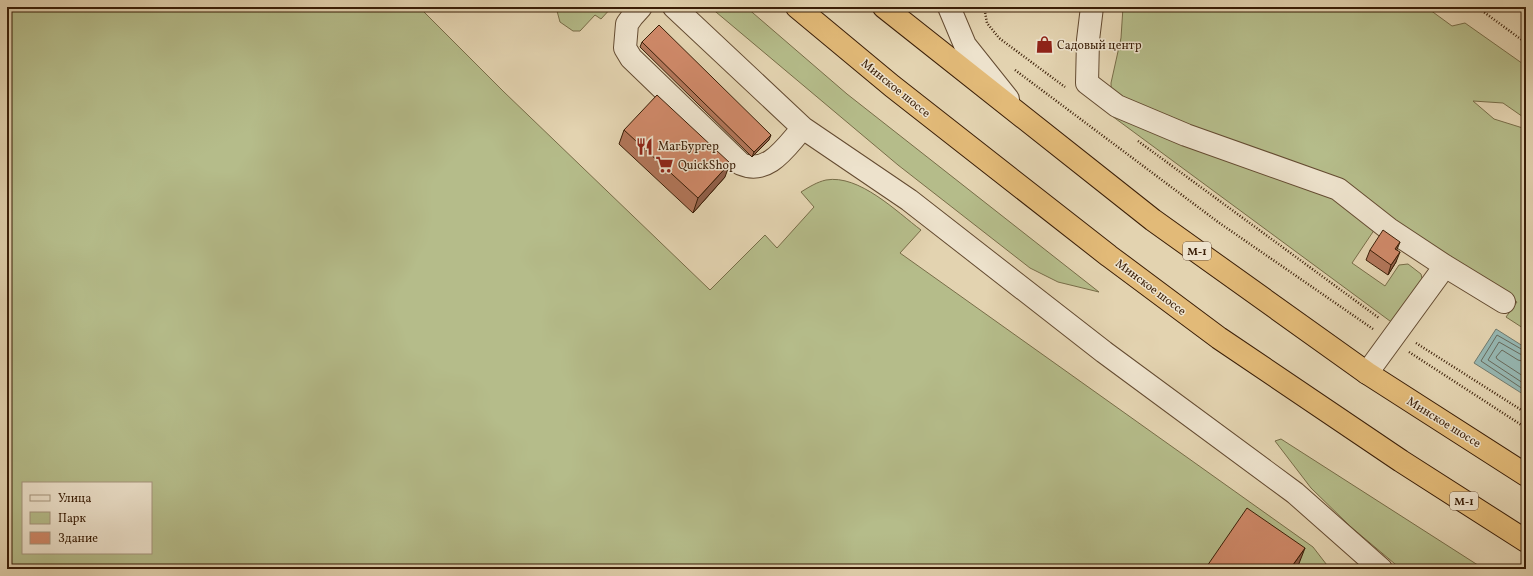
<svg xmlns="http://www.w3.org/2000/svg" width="1533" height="576" font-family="Vollkorn,serif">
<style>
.green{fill:#b5bc8a;stroke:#786d48;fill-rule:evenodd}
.water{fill:#96b7b2;stroke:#717a6e}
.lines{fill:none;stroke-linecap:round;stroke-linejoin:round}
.shore{stroke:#686a5c;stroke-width:1}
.minor-casing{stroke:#644b31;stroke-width:24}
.highway-casing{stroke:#3a1e07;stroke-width:24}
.path{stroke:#3a1e07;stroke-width:2.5;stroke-dasharray:1 2;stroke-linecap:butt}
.minor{stroke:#ede2cc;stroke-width:22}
.highway{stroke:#e2ba78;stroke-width:22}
.wall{fill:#b2765a;stroke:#3a1e07}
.shaded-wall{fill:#91604a;stroke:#3a1e07}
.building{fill:#cf8969;stroke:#3a1e07}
.labels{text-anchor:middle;stroke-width:3;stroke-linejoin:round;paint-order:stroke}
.shield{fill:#ede2cc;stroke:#705942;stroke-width:1}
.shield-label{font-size:11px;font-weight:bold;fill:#3a1e07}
.poi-label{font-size:12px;fill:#3a1e07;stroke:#ede2cc;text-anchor:start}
.street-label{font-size:12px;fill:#3a1e07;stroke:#ede2cc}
</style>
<rect width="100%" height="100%" fill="#e3d3b0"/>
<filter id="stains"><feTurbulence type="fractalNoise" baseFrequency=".005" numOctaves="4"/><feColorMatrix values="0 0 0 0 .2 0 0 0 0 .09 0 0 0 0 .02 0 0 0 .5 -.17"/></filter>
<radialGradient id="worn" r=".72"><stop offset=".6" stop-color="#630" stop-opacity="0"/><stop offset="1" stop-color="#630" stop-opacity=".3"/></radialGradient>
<path class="green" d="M7,7H419L504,92L710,290L765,235L777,248L814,207L801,192C809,187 817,182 826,180C859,174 897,212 921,230L900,253L1313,547L1330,569H7ZM23,483H151V553H23Z
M560,7H612L601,19L595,15L580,31H573L560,22L557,11Z
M710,7H746L847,94L1099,292L1058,282L1030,268L898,165Z
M1123,7H1426L1452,26L1465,23L1526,66V119L1503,103L1473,101L1494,119L1526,129V330L1506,317L1517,302L1385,214L1352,263L1385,286L1399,265L1408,264L1421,274L1423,283L1394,324L1112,116L1111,83L1121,38Z
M1281,439L1484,569H1401L1351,527L1311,488L1275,441Z"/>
<path class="water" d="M1496,329L1526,348V396L1474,363Z"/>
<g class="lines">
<path class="shore" d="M1526,351L1523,350L1497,335L1481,361L1526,391
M1526,356L1520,354L1499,342L1488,360L1526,385
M1526,362L1518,360L1502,350L1496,357L1497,359L1526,378"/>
<defs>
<path id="minor" d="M641,7L632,17L627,24L625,48L631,58L741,164C769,176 787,145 803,128
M674,7L803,128L909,200L1104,352L1295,493L1381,569
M949,7L965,45L1008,99
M1092,7L1088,40L1087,83L1117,106L1186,135L1338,189L1389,229L1445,266L1504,302
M1367,373L1445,266"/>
<path id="highway" d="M797,7L892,86L1109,256L1219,338L1401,461L1526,541
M884,7L1153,220L1367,373L1526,475"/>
</defs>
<use href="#minor" class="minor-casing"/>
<use href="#highway" class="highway-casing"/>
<path class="path" d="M984,7L987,23L999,38L1065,87
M1477,7L1526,43
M1015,70L1218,222L1373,329
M1138,141L1379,318
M1416,343L1526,413
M1409,352L1526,428"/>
<use href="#minor" class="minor"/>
<use href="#highway" class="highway"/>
</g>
<path class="wall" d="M642,42L769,140L752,157L640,47Z
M624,130L725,177L693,213L619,144Z
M1370,250H1397L1396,262L1388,275L1366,260Z"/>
<path class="shaded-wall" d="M771,135L769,140L752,157L754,152Z
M730,163L725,177L693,213L698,198Z
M1400,242L1396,252L1395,249Z
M1400,252L1396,262L1388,275L1391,265Z
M1305,548L1298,566L1296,569H1290Z"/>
<path class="building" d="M659,25L771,135L754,152L642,42Z
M657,95L730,163L698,198L624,130Z
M1383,230L1400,242L1395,249L1400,252L1391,265L1370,250Z
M1247,508L1305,548L1290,569H1205Z"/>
<defs>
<symbol id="shop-bare" viewBox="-9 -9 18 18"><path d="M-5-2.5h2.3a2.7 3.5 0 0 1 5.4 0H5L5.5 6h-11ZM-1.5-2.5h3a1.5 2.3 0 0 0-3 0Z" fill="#8f2418" stroke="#ede2cc" stroke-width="2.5" paint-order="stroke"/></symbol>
<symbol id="restaurant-bare" viewBox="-9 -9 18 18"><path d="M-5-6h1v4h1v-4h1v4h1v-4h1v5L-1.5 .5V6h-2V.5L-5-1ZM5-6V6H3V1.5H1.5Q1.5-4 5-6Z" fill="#8f2418" stroke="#ede2cc" stroke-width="2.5" paint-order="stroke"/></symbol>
<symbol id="supermarket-bare" viewBox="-9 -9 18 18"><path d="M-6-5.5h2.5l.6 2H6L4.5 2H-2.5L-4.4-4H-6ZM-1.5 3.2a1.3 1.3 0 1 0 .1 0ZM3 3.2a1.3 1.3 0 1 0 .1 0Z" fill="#8f2418" stroke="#ede2cc" stroke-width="2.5" paint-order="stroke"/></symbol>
</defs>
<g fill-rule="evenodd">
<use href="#shop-bare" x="1032" y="32" width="25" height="25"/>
<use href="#restaurant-bare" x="632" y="134" width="25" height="25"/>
<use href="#supermarket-bare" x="652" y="152" width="25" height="25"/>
</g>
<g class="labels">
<g class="shield">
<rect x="1183" y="242" width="28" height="18" rx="3"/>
<rect x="1450" y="492" width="28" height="18" rx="3"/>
</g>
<g class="shield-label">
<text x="1197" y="255">М-1</text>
<text x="1464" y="505">М-1</text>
</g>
<g class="poi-label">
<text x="1057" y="49">Садовый центр</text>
<text x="658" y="150">МагБургер</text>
<text x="678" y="169">QuickShop</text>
</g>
<g class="street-label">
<text transform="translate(896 88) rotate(39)" y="4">Минское шоссе</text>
<text transform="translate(1151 287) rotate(37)" y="4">Минское шоссе</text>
<text transform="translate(1444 422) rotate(32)" y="4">Минское шоссе</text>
</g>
</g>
<rect width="1533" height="576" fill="none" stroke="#e3d3b0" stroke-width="24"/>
<rect x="8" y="8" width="1517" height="560" fill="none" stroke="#3a1e07" stroke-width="2"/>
<rect x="12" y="12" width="1509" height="552" fill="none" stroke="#3a1e07"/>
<rect x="22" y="482" width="130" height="72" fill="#ede2cc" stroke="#a5947d"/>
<rect x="30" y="495" width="20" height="6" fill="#ede2cc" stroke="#a5947d"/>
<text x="58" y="502" font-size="12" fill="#3a1e07">Улица</text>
<rect x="30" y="512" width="20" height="12" fill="#b5bc8a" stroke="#a5947d"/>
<text x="58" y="522" font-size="12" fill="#3a1e07">Парк</text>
<rect x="30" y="532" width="20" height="12" fill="#cf8969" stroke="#a5947d"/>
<text x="58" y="542" font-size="12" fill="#3a1e07">Здание</text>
<rect width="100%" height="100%" filter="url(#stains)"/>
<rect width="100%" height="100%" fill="url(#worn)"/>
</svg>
